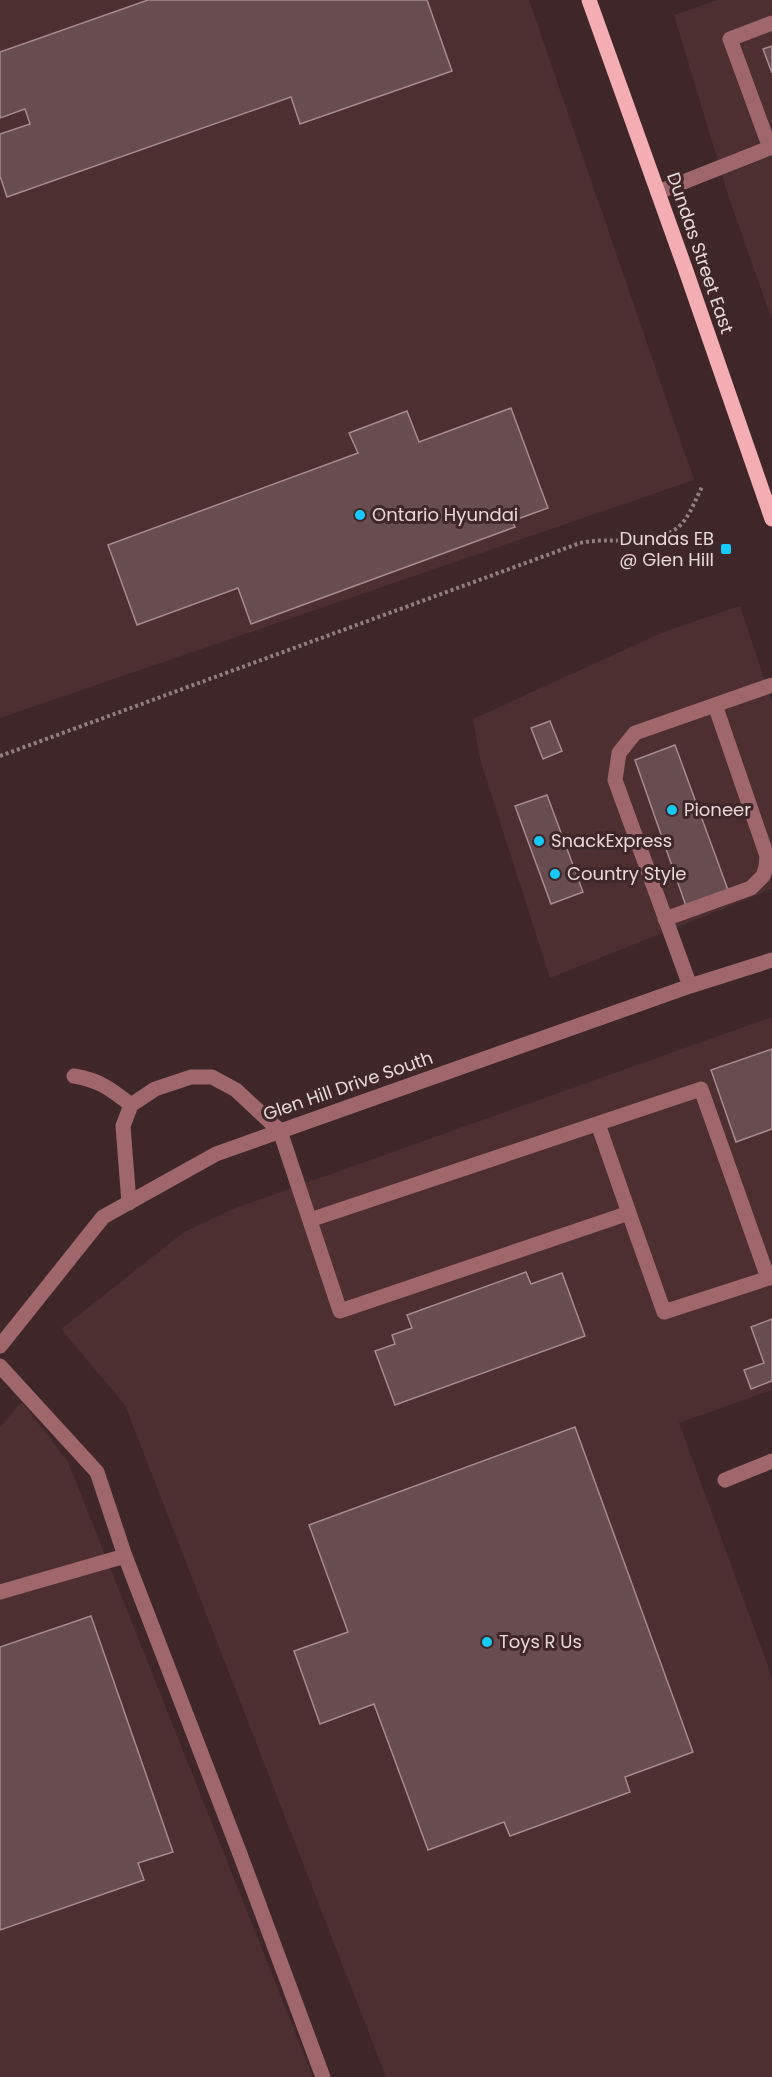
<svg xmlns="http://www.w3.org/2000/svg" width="772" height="2077" font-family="Poppins,sans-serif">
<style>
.built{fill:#4d2e31}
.building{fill:#674d4f;stroke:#a78a8c;stroke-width:1.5}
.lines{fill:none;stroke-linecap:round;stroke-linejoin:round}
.path{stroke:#927e80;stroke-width:4;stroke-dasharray:3 3;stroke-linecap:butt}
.minor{stroke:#9f676c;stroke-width:15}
.major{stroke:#f4aeb3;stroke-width:15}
.poi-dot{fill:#16cafb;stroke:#3f2729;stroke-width:2}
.labels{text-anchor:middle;stroke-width:6;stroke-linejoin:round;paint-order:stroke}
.street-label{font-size:18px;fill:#e8d8d9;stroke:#3f2729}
.poi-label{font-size:18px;fill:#e8d8d9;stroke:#3f2729;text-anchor:start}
</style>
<rect width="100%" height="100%" fill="#3f2729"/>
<path class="built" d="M0,0H529L694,480L0,718Z
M718,0H772V320L730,201L674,15Z
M740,606L772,702V889L550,978L480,759L473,719L666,631Z
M772,1017V1390L679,1423L772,1677V2077H386L125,1405L61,1329L184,1232L233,1209Z
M22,1402L68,1462L313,2077H0V1427Z"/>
<path class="building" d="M148,0H427L452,71L300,124L291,97L7,197L0,176V134L30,124L25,109L0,118V52Z
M772,46V73L763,49Z
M511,408L548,508L512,521L515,527L251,624L238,588L137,625L108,545L358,453L349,433L407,411L419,442Z
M550,721L562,751L543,759L531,728Z
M675,745L728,890L686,906L635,760Z
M547,795L583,892L551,904L515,806Z
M772,1049V1129L736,1142L711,1070Z
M526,1272L531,1284L562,1273L585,1336L395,1405L375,1351L395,1344L392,1335L412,1328L407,1315Z
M772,1319V1381L751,1389L744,1370L764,1363L751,1327Z
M575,1427L693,1752L625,1777L630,1792L510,1836L504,1822L428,1850L374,1704L320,1724L294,1651L348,1632L309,1525Z
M91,1616L173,1852L138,1863L144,1880L0,1930V1647Z"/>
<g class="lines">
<path class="path" d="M0,756L580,543C610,536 651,548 677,528C689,519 695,500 702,487"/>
<path class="minor" d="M770,148L730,39L772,23
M658,192L772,147
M665,919L751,888L763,876L766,867L767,856L715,705
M690,986L615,780L619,753L635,733L772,685
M74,1076C99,1080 111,1089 131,1105
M598,1124L629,1213
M129,1203L123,1126L131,1105L155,1089L191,1077H212L236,1090L280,1131L340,1311L629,1213L664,1312L772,1277
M310,1220L701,1089L768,1278
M0,1346L103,1217L216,1154L690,986L772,960
M0,1366L97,1472L125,1556L240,1854L323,2077
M725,1480L772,1461
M0,1592L125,1556"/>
<path class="major" d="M589,0L685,268L772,519"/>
</g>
<g class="poi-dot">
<circle cx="360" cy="515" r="6"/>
<rect x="720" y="543" width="12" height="12" rx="3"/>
<circle cx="672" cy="810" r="6"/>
<circle cx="539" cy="841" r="6"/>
<circle cx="555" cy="874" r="6"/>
<circle cx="487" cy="1642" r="6"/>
</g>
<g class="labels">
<g class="street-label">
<text transform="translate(700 253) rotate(71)" y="6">Dundas Street East</text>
<text transform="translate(348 1086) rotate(-19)" y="6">Glen Hill Drive South</text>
</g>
<g class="poi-label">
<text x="372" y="521">Ontario Hyundai</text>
<text x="714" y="545" text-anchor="end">Dundas EB<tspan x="714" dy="21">@ Glen Hill</tspan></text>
<text x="684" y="816">Pioneer</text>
<text x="551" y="847">SnackExpress</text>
<text x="567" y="880">Country Style</text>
<text x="499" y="1648">Toys R Us</text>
</g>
</g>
</svg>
